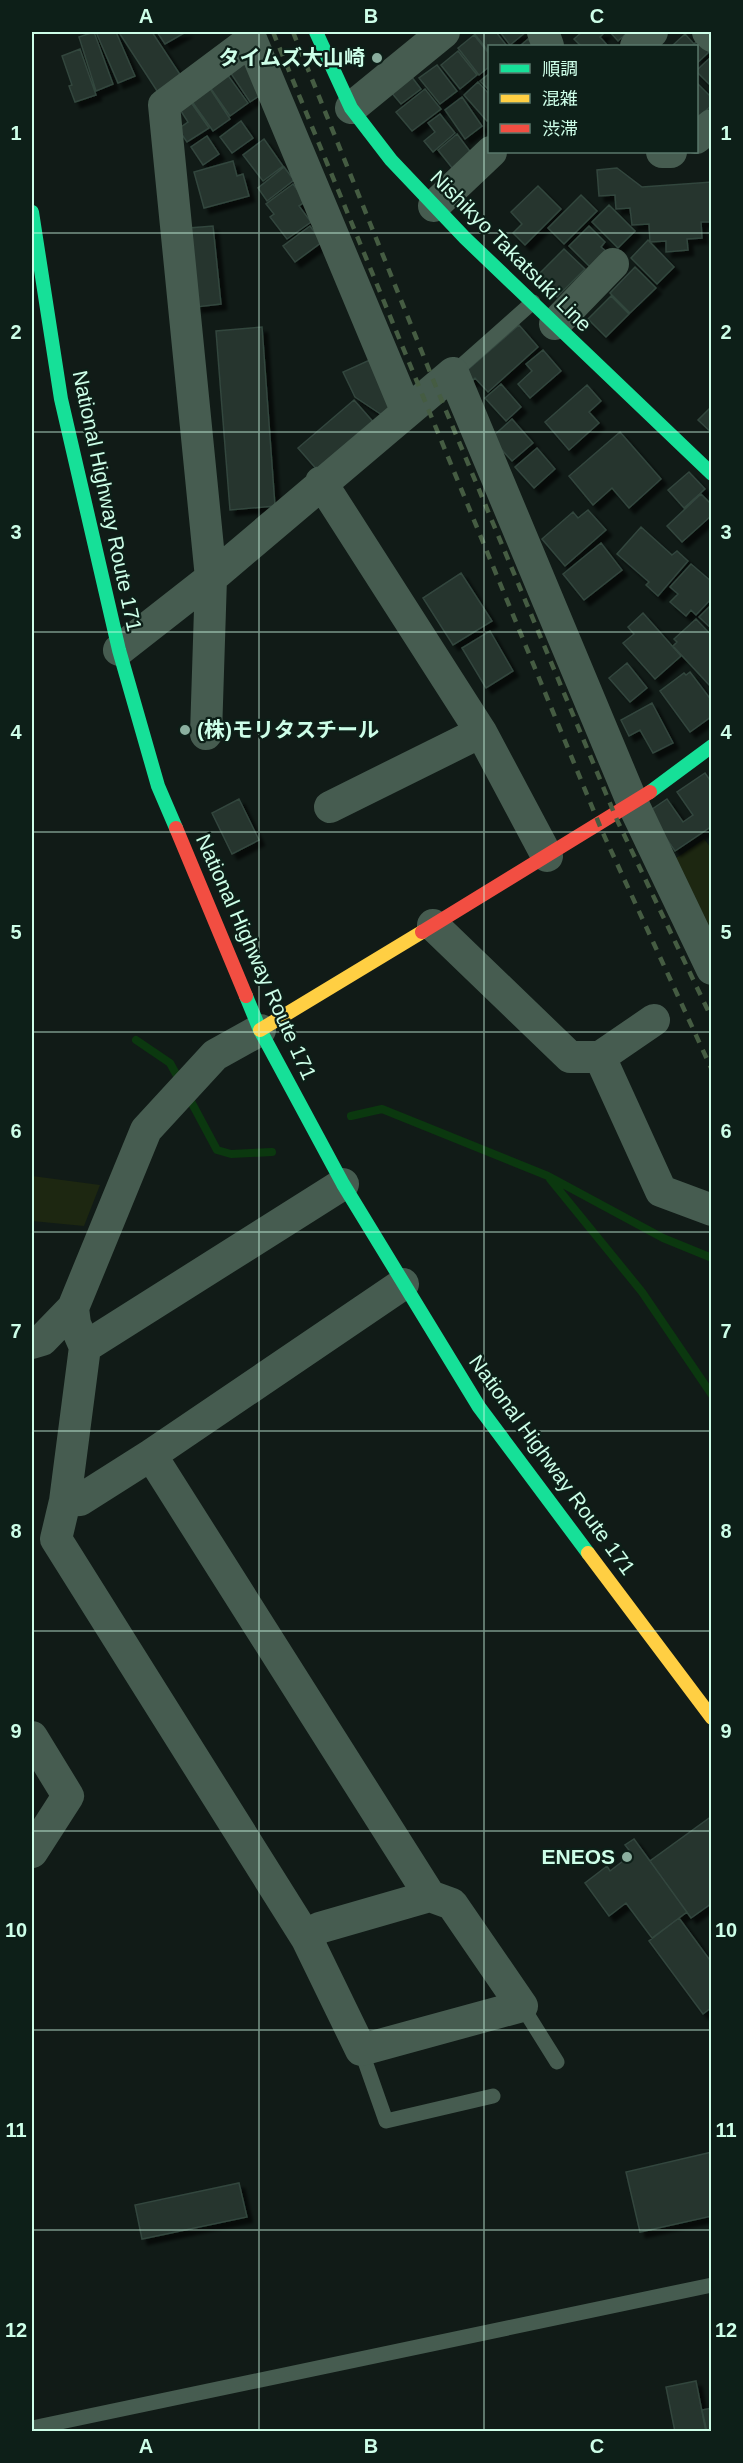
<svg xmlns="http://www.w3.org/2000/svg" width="743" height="2463" font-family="Arial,'Noto Sans JP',sans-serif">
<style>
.green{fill:#1d2711}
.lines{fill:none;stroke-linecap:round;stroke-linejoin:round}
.stream{stroke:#0b380f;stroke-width:8}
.building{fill:#26342e;stroke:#33463e;stroke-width:1.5;filter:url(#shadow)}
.lane{stroke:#465c50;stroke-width:15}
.street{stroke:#465c50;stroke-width:32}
.fast{stroke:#16e098;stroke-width:14}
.slow{stroke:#ffcf43;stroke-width:14}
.jam{stroke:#f24e42;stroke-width:14}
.rail{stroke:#455c42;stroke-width:4.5;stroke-dasharray:9 8;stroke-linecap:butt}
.grid{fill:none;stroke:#cdfee8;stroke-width:1.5;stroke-opacity:0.55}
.poi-dot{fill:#8baf9f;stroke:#0d1f18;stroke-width:2}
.labels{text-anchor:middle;stroke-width:4.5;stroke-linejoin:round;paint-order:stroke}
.poi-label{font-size:21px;font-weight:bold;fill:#cdfee8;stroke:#0d1f18;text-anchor:end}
.street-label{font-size:21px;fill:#cdfee8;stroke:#0d1f18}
.neatline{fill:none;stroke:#cdfee8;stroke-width:2}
.grid-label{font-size:20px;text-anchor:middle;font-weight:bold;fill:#cdfee8}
</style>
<defs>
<filter id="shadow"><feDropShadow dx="5.5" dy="5.5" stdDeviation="1.5" flood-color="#0009"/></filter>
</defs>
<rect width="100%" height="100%" fill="#111b17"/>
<path class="green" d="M704,839L711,848V961L666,865Z
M32,1176L100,1185L84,1226L32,1221Z"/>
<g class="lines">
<path class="stream" d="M136,1040L170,1063L181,1083
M187,1094L217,1150L231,1154L272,1152
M351,1116L382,1109L548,1176L663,1238L712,1258
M550,1179L642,1292L712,1395"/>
</g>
<path class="building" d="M94,32L113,84L96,91L79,37Z
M96,32H116L135,76L118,83Z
M123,32H152L183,79L159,94L120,34Z
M157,32H186L165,44Z
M473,32H496L507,46H490V53Z
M500,32H526L510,45Z
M582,32H605L600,37L608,46H581L574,39Z
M610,32H628L618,41Z
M685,34L694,44L698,40L709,52L696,64V46H672Z
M474,35L490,55V66L479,75L458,48Z
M528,39L534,46H520Z
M80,49L96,95L75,102L69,86L72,85L62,56Z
M458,51L477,75L460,89L441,65Z
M712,56V87L696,71Z
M244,61L265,92L250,102L230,72Z
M437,65L457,91L440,104L419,78Z
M490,73V91L480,81Z
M227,74L248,103L230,116L209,86Z
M411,76L421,89L401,104L391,92Z
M478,82L490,95V119L487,121L464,95Z
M696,82L712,98V105L696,119Z
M209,87L230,119L213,131L191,100Z
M425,89L441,109L412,131L396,112Z
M462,97L482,126L465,139L445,110Z
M190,101L209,128L187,142L178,129L188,122L179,108Z
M440,114L455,133L433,152L424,141L435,132L428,123Z
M241,121L253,138L232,153L220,137Z
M457,134L472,154L453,169L438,150Z
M207,136L219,154L203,165L191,147Z
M264,139L283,166L263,181L243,155Z
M233,161L237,176L243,174L249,196L204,208L194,172Z
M284,167L294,180L267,201L258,188Z
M617,168L642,187L712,182V222H701L702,238L687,239L688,250L666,252V241L650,242L649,224L632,225L630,208L616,209L615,195L599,196L597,170Z
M293,184L306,201L299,206L311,222L287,239L270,217L274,214L266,204Z
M538,186L561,209L525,245L513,233L522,224L511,212Z
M581,195L597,211L564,244L548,228Z
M609,205L635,231L618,248L592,222Z
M213,226L221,304L196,307L189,228Z
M310,226L322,242L295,262L283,246Z
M589,226L605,242L601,247L607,252L591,268L569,246Z
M648,240L674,267L657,284L631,258Z
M564,249L585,269L557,297L537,276Z
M635,267L656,288L630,313L610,293Z
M611,296L629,314L606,337L588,319Z
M519,325L538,347L488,392L475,378L471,382L464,373Z
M262,327L275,506L230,510L216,331Z
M543,350L561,371L530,398L518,384L532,371L526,364Z
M372,359L396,412L385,417L355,397L343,372Z
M501,384L521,407L506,421L485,398Z
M587,385L601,401L589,412L599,423L569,450L545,422Z
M354,400L375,424L319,472L298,448Z
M712,406V433L698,420Z
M512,419L533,443L512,461L491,438Z
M620,432L661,479L629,508L612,488L593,505L569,476Z
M537,448L555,469L534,488L515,467Z
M689,472L705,489L684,508L668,490Z
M701,494L712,505V515L682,542L667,526Z
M588,510L606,530L565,566L542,539L573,512L578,518Z
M641,527L672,555L677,551L688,561L658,596L646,585L649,582L617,554Z
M601,543L622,570L584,600L563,574Z
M691,564L712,582V598L696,615L691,610L686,616L670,602L678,594L670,587Z
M461,573L492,621L453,645L423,598Z
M712,604V629L699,617Z
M643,613L681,656L655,679L623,643L634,634L628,627Z
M696,619L712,636V688L673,646L677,642L674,639Z
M490,631L513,671L486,688L462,648Z
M627,663L647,688L630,702L609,678Z
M690,672L712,701V716L690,732L660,691L684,673L686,675Z
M652,703L673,743L653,753L640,730L629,736L621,720Z
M705,773L712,783V826L675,851L648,812L667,799L683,822L693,815L677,792Z
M239,799L259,840L232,854L212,813Z
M712,1816V1903L691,1918L650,1861Z
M634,1839L687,1912L652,1938L626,1903L609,1916L585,1883L607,1866L610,1871L632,1854L625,1845Z
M679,1918L712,1963V2007L703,2014L649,1941Z
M712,2152V2216L640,2232L626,2172Z
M239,2183L247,2217L142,2239L135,2205Z
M696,2381L706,2432H675L666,2387Z
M712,2408V2432H707L702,2410Z"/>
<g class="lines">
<path class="lane" d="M453,373L533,302
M522,2006L557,2062
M361,2050L386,2121L493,2096
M32,2428L712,2285"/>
<path class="street" d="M248,32L406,410
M543,32L548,46
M708,32L712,36
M636,46L652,32
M351,108L444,32
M696,138L712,125
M662,152H671
M434,206L491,152
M555,324L613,264
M321,482L481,732L547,856
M119,650L211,578L453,373L633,804L712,969
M206,734L211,578L164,105L251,40
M330,807L481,732
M433,925L570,1057H600L654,1020
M260,1030L215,1055L146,1130L73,1308L75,1324L85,1347L65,1501L56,1539L307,1939L361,2050L522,2006L452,1904L430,1896L319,1928L307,1939
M600,1057L661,1191L712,1210
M32,1343L42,1340L73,1308
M85,1347L343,1184
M151,1455L430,1896
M65,1501L80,1500L151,1455L403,1284
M32,1737L68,1796L32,1852"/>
<path class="fast" d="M316,32L351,108L391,160L465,238L712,474
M32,212L61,399L119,650L158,786L176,828
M650,792L712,746
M246,996L260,1030L343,1184L479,1407L588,1553"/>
<path class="slow" d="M260,1030L422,932
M588,1553L712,1718"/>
<path class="jam" d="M176,828L246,996
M422,932L650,792"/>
<path class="rail" d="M273,32L602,831L712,1070
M293,32L434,382L617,820L712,1019"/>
</g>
<path class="grid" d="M259,32V2432M484,32V2432M32,233H712M32,432H712M32,632H712M32,832H712M32,1032H712M32,1232H712M32,1431H712M32,1631H712M32,1831H712M32,2030H712M32,2230H712"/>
<g class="poi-dot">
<circle cx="377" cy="58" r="6"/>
<circle cx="185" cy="730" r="6"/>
<circle cx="627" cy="1857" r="6"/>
</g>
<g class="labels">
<g class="poi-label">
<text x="365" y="65">タイムズ大山崎</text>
<text x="197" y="737" text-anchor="start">(株)モリタスチール</text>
<text x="615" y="1864">ENEOS</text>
</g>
<g class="street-label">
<text transform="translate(511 251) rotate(45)" y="7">Nishikyo Takatsuki Line</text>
<text transform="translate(107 501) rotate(78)" y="7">National Highway Route 171</text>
<text transform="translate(256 957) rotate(66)" y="7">National Highway Route 171</text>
<text transform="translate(552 1465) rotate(54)" y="7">National Highway Route 171</text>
</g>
</g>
<rect width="743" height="2463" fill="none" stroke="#0d1f18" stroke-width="66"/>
<rect x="488" y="45" width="210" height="108" fill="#0d1f18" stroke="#5a786b" stroke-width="1.5"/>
<rect x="500" y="64" width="30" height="9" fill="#16e098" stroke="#5a786b" stroke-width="1.5"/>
<text x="542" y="75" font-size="18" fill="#cdfee8">順調</text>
<rect x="500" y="94" width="30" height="9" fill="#ffcf43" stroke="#5a786b" stroke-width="1.5"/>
<text x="542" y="105" font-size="18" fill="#cdfee8">混雑</text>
<rect x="500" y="124" width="30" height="9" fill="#f24e42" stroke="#5a786b" stroke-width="1.5"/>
<text x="542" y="135" font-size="18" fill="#cdfee8">渋滞</text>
<rect x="33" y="33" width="677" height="2397" class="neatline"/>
<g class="grid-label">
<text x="146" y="23">A</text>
<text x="371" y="23">B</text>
<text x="597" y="23">C</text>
<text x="16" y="140">1</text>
<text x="726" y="140">1</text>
<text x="16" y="339">2</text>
<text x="726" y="339">2</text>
<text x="16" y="539">3</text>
<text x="726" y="539">3</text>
<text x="16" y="739">4</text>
<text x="726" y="739">4</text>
<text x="16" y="939">5</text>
<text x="726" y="939">5</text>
<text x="16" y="1138">6</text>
<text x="726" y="1138">6</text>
<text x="16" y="1338">7</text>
<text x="726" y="1338">7</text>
<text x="16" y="1538">8</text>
<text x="726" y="1538">8</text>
<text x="16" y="1738">9</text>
<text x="726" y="1738">9</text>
<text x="16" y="1937">10</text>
<text x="726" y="1937">10</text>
<text x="16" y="2137">11</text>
<text x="726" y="2137">11</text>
<text x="16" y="2337">12</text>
<text x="726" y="2337">12</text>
<text x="146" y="2453">A</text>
<text x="371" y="2453">B</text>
<text x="597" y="2453">C</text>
</g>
</svg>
